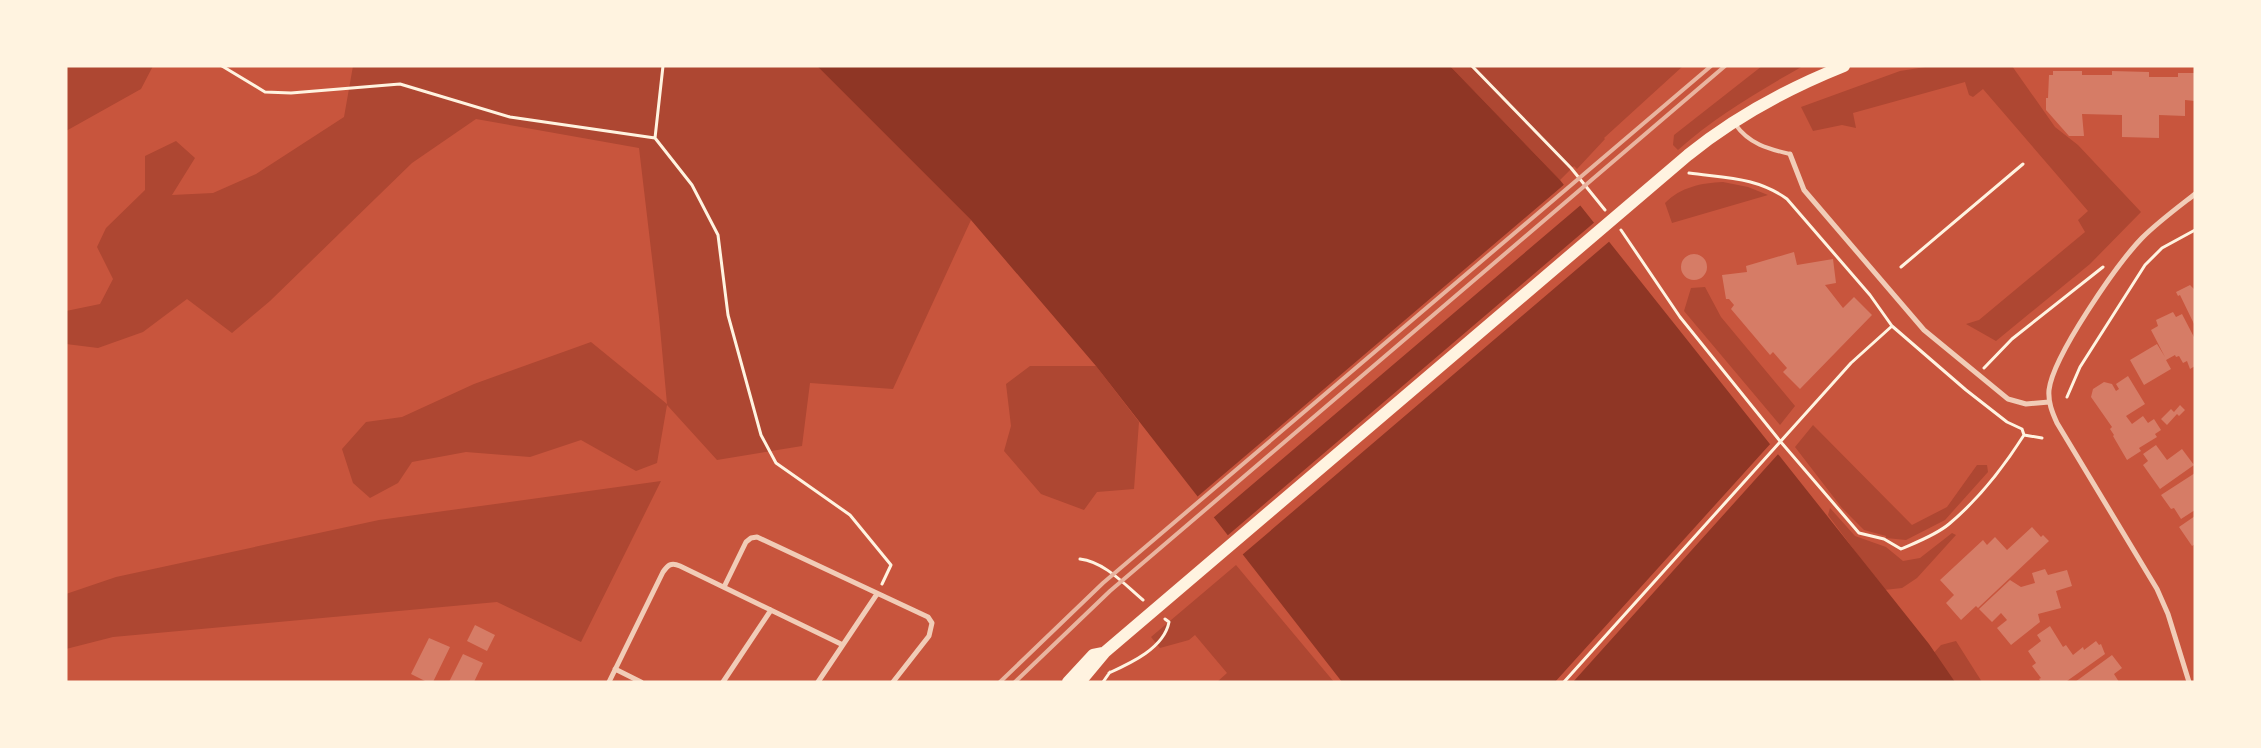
<svg xmlns="http://www.w3.org/2000/svg" width="2261" height="748" font-family="Quicksand,sans-serif">
<style>
.green{fill:#ae4732}
.water{fill:#8f3625}
.pier{fill:#c8553d}
.building{fill:#d67c66}
.lines{fill:none;stroke-linecap:round;stroke-linejoin:round}
.path{stroke:#fff3e0;stroke-width:3}
.service{stroke:#f1ccb7;stroke-width:4}
.minor{stroke:#f1ccb7;stroke-width:5}
.trunk{stroke:#fff3e0;stroke-width:12}
.rail{stroke:#e9b49f;stroke-width:4}
</style>
<rect width="100%" height="100%" fill="#c8553d"/>
<path class="green" d="M66,66H153L141,89L66,131Z
M353,66H817L971,220L893,389L810,383L802,446L717,460L667,405L657,463L636,471L581,440L530,457L466,452L412,462L398,483L370,498L353,483L342,449L366,422L402,417L474,384L591,342L667,404L659,317L639,148L476,119L412,163L270,301L232,333L187,299L143,332L98,348L66,344V311L100,304L113,279L97,247L106,228L145,190V156L176,141L195,158L172,195L213,193L256,174L344,117Z
M1450,66H1683L1604,138L1605,139L1577,169L1574,166L1560,180Z
M1762,66H1803C1759,91 1716,116 1678,150L1673,145L1674,135Z
M1932,66H2012L2055,127L2078,145L2141,212L2090,264L1996,341L1966,324L1979,320L2085,232L2078,220L2088,211L1983,89L1973,97L1969,95L1965,82L1853,113L1856,128L1842,125L1813,131L1801,107L1900,71Z
M1723,182L1748,187L1768,195L1672,223L1665,203C1681,187 1701,183 1723,182Z
M1705,287L1721,317L1795,406L1780,425L1684,311L1691,288Z
M1030,366H1096L1139,422L1134,489L1097,492L1084,510L1041,494L1004,451L1011,426L1006,384Z
M1813,425L1912,525L1947,507L1977,465H1987L1988,472L1945,520L1906,540L1886,538V536L1864,530L1842,508L1795,447Z
M661,481L581,642L497,602L113,637L66,649V594L116,577L379,520Z
M1830,508L1855,536L1886,547L1903,561L1920,558L1952,533L1956,535L1917,578L1902,588L1884,590L1828,515Z
M1236,565L1334,682H1217L1227,673L1195,635L1189,640L1160,648L1151,637Z
M1956,641L1982,682H1948L1930,657L1941,645Z"/>
<path class="water" d="M817,66H1450L1560,180L1929,644L1955,682H1342L1096,366L971,220Z"/>
<path class="pier" d="M1566,183L1582,204L1213,518L1197,497Z
M1596,221L1611,240L1242,555L1227,536Z
M1772,442L1780,452L1573,682H1555Z"/>
<path class="building" d="M2053,71H2082V75H2112V71L2149,72V77H2178V73H2195V101L2185,100V116L2159,115V138L2122,137V115L2082,114L2084,136H2069L2046,110V98H2048L2049,75H2053Z
M1794,252L1797,265L1833,259L1836,283L1825,285L1843,308L1854,297L1872,315L1800,389L1783,372L1787,368L1773,352L1770,355L1731,309L1734,305L1729,299H1726L1722,275L1747,272L1746,266Z
M1681 267a13 13 0 1 1 26 0a13 13 0 1 1-26 0Z
M2190,285L2195,290V326L2180,295L2178,296L2176,292Z
M2173,312L2176,317L2182,314L2195,339V366L2190,369L2187,361L2183,363L2179,356L2176,357L2175,355L2166,360L2171,369L2144,385L2130,360L2157,344L2165,357L2151,330L2158,326L2156,320Z
M2128,376L2145,404L2126,416L2132,424L2143,416L2148,423L2154,419L2161,430L2155,434L2157,437L2139,448L2141,451L2127,460L2113,436L2114,435L2110,429L2112,427L2091,397L2093,389L2104,382L2112,384L2116,391L2119,389L2116,384Z
M2180,405L2185,410L2179,416L2177,414L2167,425L2161,419L2171,409L2174,412Z
M2156,445L2167,460L2182,449L2194,465L2160,489L2143,465L2148,461L2143,454Z
M2195,473V510L2181,519L2174,508L2171,509L2161,495Z
M2195,516V544L2192,546L2179,527Z
M2032,527L2041,537L2043,535L2049,541L1978,608L1976,606L1961,620L1946,603L1954,595L1940,580L1983,540L1987,545L1995,537L2007,550Z
M2045,569L2048,575L2067,570L2072,586L2056,591L2061,608L2038,614L2040,622L2011,645L1997,628L2007,620L2001,613L1992,622L1979,609L2010,580L2021,587L2035,583L2032,573Z
M475,625L495,635L487,651L467,641Z
M2050,626L2063,647L2066,645L2073,655L2083,647L2084,650L2096,641L2099,645L2101,644L2105,654L2067,681L2041,682L2039,679L2041,678L2032,666L2036,663L2028,651L2041,641L2037,635Z
M429,638L450,647L433,682H427L411,674Z
M463,654L483,663L474,682H449Z
M2112,655L2122,668L2114,674L2119,682H2075Z"/>
<g class="lines">
<path class="path" d="M222,66L265,92L291,93L400,84L510,117L655,138
M663,66L655,138L692,185L718,235L728,315L761,435L776,463L850,515L891,565L882,584
M1472,66L1571,168L1605,210
M1689,173C1725,178 1757,177 1787,199L1870,295L1892,326L1966,390L2007,422L2022,429L2024,435
M1621,230L1680,317L1780,441L1859,533L1884,539L1901,549C1917,542 1936,535 1949,524C1979,499 2003,468 2024,435
M1901,267L2023,164
M1984,368L2012,339L2103,267
M2067,397L2080,367L2145,265L2162,248L2195,230
M2024,435L2042,438
M1080,559C1105,562 1125,585 1143,600
M1109,673C1131,663 1164,648 1169,622L1165,619
M1103,682L1110,672
M1564,682L1851,363L1892,326"/>
<path class="service" d="M1735,124C1749,144 1768,149 1790,154"/>
<path class="minor" d="M1790,154L1804,190L1924,330L2008,399L2026,404L2049,402
M724,587L746,542L751,538L757,537L928,617L932,623L929,636L893,682
M615,669L641,682
M609,682L663,572C668,565 671,562 680,566L843,645
M723,682L771,610
M818,682L877,594
M2189,682L2168,614L2157,589L2057,423C2052,412 2048,402 2049,390C2053,356 2117,264 2142,238C2158,222 2177,208 2195,194"/>
<path class="trunk" d="M1068,682L1093,655L1103,653
M1080,682L1105,652L1688,155C1735,117 1789,88 1844,66"/>
<path class="rail" d="M1000,682L1103,583L1711,66
M1015,682L1110,591L1725,66"/>
</g>
<rect width="2261" height="748" fill="none" stroke="#fff3e0" stroke-width="135"/>
</svg>
